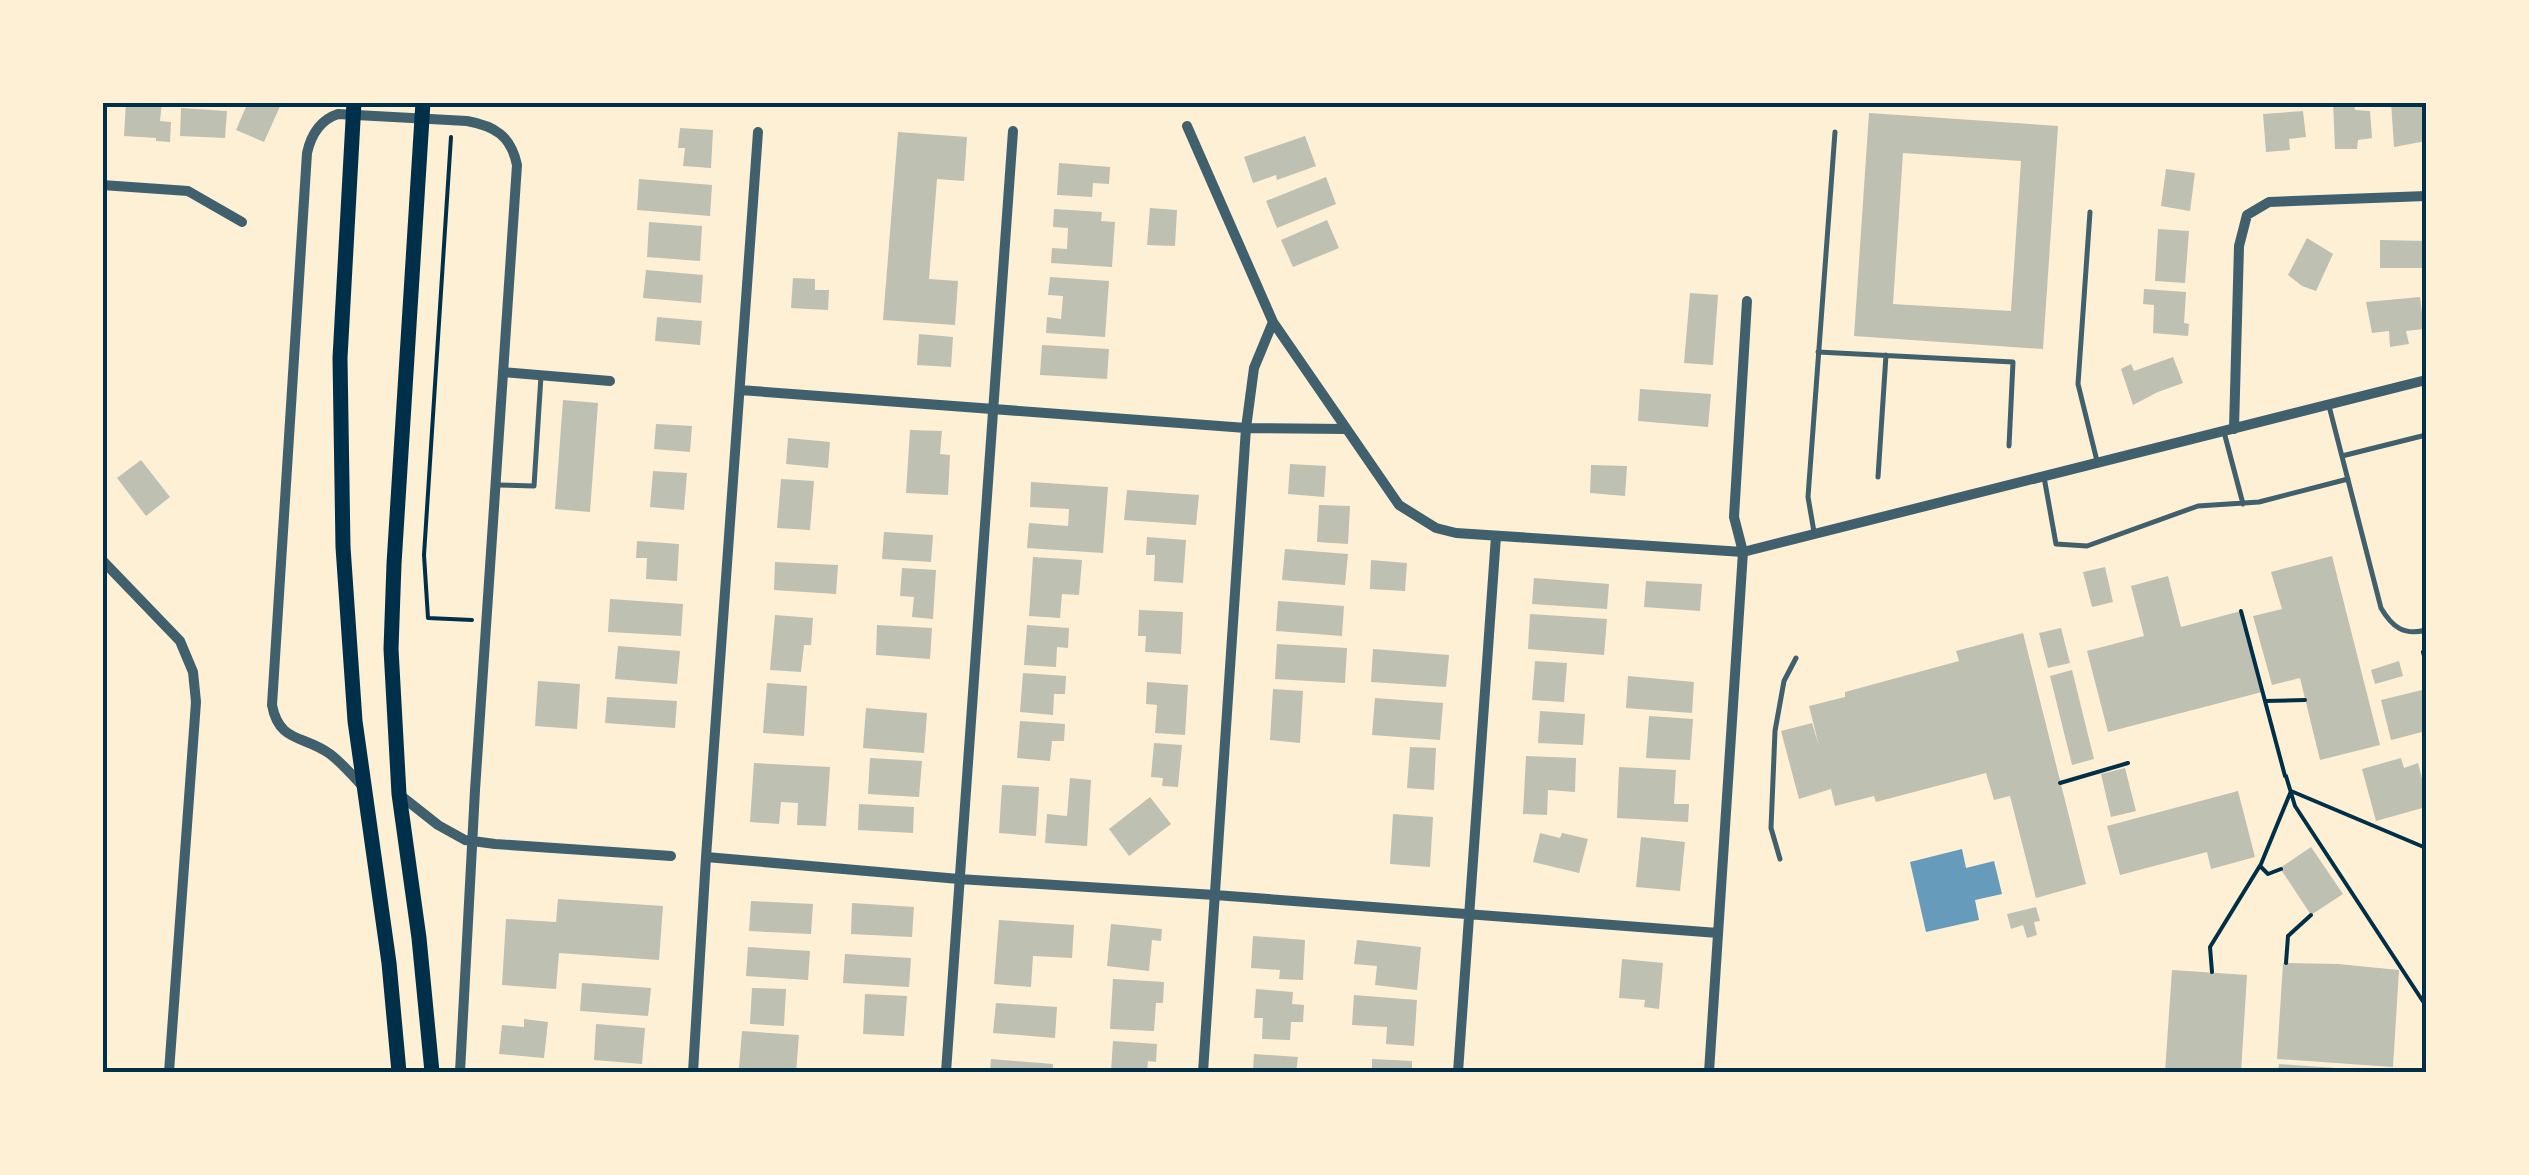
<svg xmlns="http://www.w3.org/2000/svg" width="2529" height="1175" font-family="Barlow,sans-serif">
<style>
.water{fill:#669bbc}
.building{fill:#bec0b2;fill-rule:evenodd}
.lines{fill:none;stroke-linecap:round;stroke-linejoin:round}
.path{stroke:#003049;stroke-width:4}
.service{stroke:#3f606c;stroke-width:5}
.minor{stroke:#3f606c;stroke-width:10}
.secondary{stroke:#003049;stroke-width:15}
.neatline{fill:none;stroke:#003049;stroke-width:4}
</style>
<rect width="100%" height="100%" fill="#fdf0d5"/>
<path class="water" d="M1962,849L1966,868L1994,861L2002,894L1975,900L1979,920L1926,932L1910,862Z"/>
<path class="building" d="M126,102H162L160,121L171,122L170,142L156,141V138L124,136Z
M248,102H282L264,142L236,130Z
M2333,102H2354L2355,110L2370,111L2372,138L2358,140L2357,149H2335Z
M2391,102H2426V141L2394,147Z
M181,108L227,111L225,138L180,136Z
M2303,111L2306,137L2289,139L2290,150L2266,152L2263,114Z
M1869,113L2058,126L2043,349L1854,336ZM1903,153L2021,161L2011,311L1893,304Z
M680,128L713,130L711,168L683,166L685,148H678Z
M898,132L967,137L964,181L937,179L929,279L958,281L955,325L883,320Z
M1305,136L1316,166L1277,180L1276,175L1253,183L1244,157Z
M1059,163L1110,167L1109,184L1093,183L1092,197L1057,195Z
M2166,169L2195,173L2190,211L2161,206Z
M1326,177L1336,204L1277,228L1266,201Z
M639,179L712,185L710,216L637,210Z
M1150,208L1177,210L1175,246L1147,245Z
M1054,209L1102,212L1101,221L1115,222L1112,267L1051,263L1052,248L1067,249L1068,228L1053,227Z
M1327,220L1339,248L1293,267L1281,240Z
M649,222L702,226L700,261L647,257Z
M2158,229L2189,231L2185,283L2155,281Z
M2307,238L2333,254L2316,291L2302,286L2288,275Z
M2380,240L2426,241V268H2380Z
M646,270L703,275L701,303L643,298Z
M1050,277L1109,281L1105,337L1046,333L1047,317L1061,319L1063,296L1048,295Z
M793,278L815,279V290H829L828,310L791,308Z
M2144,289L2186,292L2184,323L2189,324L2188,336L2153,333L2154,305L2143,304Z
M1690,293L1718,295L1713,365L1684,363Z
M2420,297L2424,329L2406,331L2409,344L2390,347L2389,331L2372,333L2366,302Z
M657,317L702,321L700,345L655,341Z
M919,334L953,337L951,367L917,365Z
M1042,345L1109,349L1107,379L1040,375Z
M2173,357L2183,383L2158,392L2133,405L2121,369L2131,364L2134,371Z
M1640,389L1711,394L1708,427L1638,421Z
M563,400L598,403L590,512L555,509Z
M656,424L692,426L690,452L654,449Z
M910,430L942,431L940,454L950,455L948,495L906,493Z
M788,438L830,442L828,468L786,464Z
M141,460L170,497L146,516L117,478Z
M1290,464L1326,466L1324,497L1288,494Z
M1591,465L1627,466L1625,496L1590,493Z
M653,471L687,473L684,510L650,507Z
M781,479L814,481L810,530L777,528Z
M1031,482L1108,487L1103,553L1027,548L1029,523L1068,526L1069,509L1030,507Z
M1127,490L1199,495L1196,525L1124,520Z
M1319,505L1350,506L1348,544L1317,542Z
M884,532L933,535L931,562L882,559Z
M1147,537L1186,540L1183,583L1154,581L1155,555H1146Z
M637,541L679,544L677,581L646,579L647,558H636Z
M1285,549L1348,554L1345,585L1282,580Z
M2332,556L2380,745L2320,760L2300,678L2272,685L2253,616L2282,609L2271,572Z
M1033,557L1082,560L1079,595L1062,594L1060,618L1029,616Z
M1371,560L1407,563L1405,591L1370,589Z
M775,562L838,565L836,594L774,590Z
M2105,567L2113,602L2092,607L2083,572Z
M902,568L936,570L933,619L912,617L914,597L900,596Z
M2168,576L2181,627L2241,611L2262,692L2108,732L2087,651L2144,636L2131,586Z
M1534,578L1609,584L1607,609L1532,604Z
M1646,581L1702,584L1700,611L1644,607Z
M610,599L683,604L681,636L608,632Z
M1278,601L1344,606L1342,636L1276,631Z
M1139,610L1183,612L1181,654L1145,652L1146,636H1138Z
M1530,614L1607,619L1604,655L1528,649Z
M775,615L813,618L811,645H804L801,672L770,670Z
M877,625L932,628L930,659L876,655Z
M1027,625L1069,628L1068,648L1057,647L1056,667L1024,665Z
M2061,628L2070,663L2048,668L2039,633Z
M2023,633L2086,884L2036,898L2010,796L1994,800L1986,773L1876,802L1874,796L1835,806L1831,789L1799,799L1781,731L1812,723L1819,746L1809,706L1845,697V692L1959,661L1956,651Z
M1277,644L1347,648L1345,683L1275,679Z
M618,646L680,651L677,684L615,679Z
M1373,649L1449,655L1446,687L1371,682Z
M1535,661L1567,663L1564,702L1532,700Z
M2399,661L2403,676L2375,684L2371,670Z
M2072,670L2094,759L2072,765L2050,676Z
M1023,673L1066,676L1065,694H1054L1053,715L1020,712Z
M1628,676L1694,682L1692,713L1626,708Z
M538,681L580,684L577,729L535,726Z
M1147,682L1188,685L1185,735L1155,733L1157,705L1146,704Z
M767,683L807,686L804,736L763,733Z
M1273,689L1303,691L1300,743L1270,740Z
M2426,689V731L2391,740L2381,700Z
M607,697L677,701L675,728L605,723Z
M1375,698L1443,703L1440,740L1372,735Z
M866,708L927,713L924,753L863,748Z
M1540,711L1585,714L1583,745L1538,743Z
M1649,716L1693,719L1690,760L1646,758Z
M1020,721L1065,724L1064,741H1052L1050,761L1017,758Z
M1154,743L1182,745L1178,787L1162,786L1163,778L1151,777Z
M1410,747L1436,748L1434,790L1407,788Z
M1526,756L1576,758L1575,792L1548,790L1547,815L1523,814Z
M870,758L922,761L919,797L868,794Z
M2401,758L2404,768L2418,763L2426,794V807L2376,821L2362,769Z
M754,763L830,767L826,826L797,825L798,803L781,802L779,824L750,822Z
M1619,767L1676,770L1674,804H1689L1688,822L1617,818Z
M2125,768L2136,811L2111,817L2101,774Z
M1070,778L1091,780L1087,846L1045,843L1047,814L1067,816Z
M1002,785L1039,787L1036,836L999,833Z
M2238,791L2255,857L2211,869L2207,852L2120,875L2107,826Z
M1150,797L1171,824L1129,856L1109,829Z
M859,804L914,807L913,833L858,830Z
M1393,814L1433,817L1430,867L1390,864Z
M1540,833L1560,838L1562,833L1588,839L1579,873L1533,862Z
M1641,837L1685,842L1680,891L1636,887Z
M2311,847L2343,894L2311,915L2280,868Z
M558,899L663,906L659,960L559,953L556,989L502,985L506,919L556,922Z
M751,901L813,904L811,934L749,931Z
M852,903L914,907L912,937L851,934Z
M2036,907L2040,921L2034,922L2037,935L2027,938L2023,925L2011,929L2007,914Z
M999,920L1074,925L1072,958L1033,956L1031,987L994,984Z
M1111,924L1162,929L1161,941L1152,940L1149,971L1107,966Z
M1253,936L1305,940L1303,980L1279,979L1280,970L1251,968Z
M1357,940L1421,947L1417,990L1375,985L1377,966L1354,964Z
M748,947L810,951L808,980L746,976Z
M845,954L911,958L909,987L843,983Z
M1622,959L1663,963L1659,1009L1644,1007L1645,1000L1619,998Z
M2283,963L2338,964L2399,970L2393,1067L2277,1059Z
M2172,970L2247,975L2241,1072H2165Z
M1113,979L1164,982L1163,1003H1156L1154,1031L1110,1029Z
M582,983L651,988L648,1016L580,1011Z
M752,988L786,989L784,1026L750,1024Z
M1256,989L1293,992L1292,1004L1304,1005L1303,1022H1291L1290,1040L1262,1039L1263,1018H1254Z
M865,994L907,996L904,1036L863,1034Z
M1354,995L1417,1000L1414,1046L1386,1044L1387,1027L1352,1025Z
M996,1003L1057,1007L1055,1038L993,1033Z
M524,1019L548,1022L544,1058L499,1054L502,1025L524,1027Z
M596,1024L645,1028L642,1064L594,1060Z
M742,1031L799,1035L796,1072L739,1068Z
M1113,1041L1157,1044L1156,1062L1148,1061L1147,1072H1111Z
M1254,1054L1298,1057L1296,1072H1253Z
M991,1059L1053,1064V1072H990Z
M1372,1059L1412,1061V1072H1372Z
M2279,1064L2364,1070V1072H2278Z"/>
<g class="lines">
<path class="path" d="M451,137L424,555L428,618L472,620
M2241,611L2285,776
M2423,652L2426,664
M2265,701L2305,700
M2286,776L2295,806L2426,1006
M2060,783L2128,763
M2260,866L2268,874L2281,869
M2286,963L2288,936L2311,915
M2212,972L2210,947L2261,864L2291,791L2426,848"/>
<path class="service" d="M2090,212L2078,384L2097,461
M1818,352L2013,362L2009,446
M2329,406L2381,608C2392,627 2404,636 2426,630
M2224,432L2243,504
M2342,456L2426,435
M1878,477L1886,355
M2044,477L2056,544L2087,546L2198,506L2259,502L2348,479
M497,485L534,486L541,376
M1814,532L1808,497L1835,132
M1780,859L1771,828L1775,731L1784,681L1796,658"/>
<path class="minor" d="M1187,126L1273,322L1399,505L1436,528L1456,533L1743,552L2426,380
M102,185L188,191L242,222
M503,372L610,381
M740,390L1246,428L1346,429
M2234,429L2239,246L2247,215L2269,202L2426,196
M102,560L180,641L193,672L196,702L169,1072
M365,789C354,777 343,764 330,754C304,735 279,743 272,705L307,153C311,135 320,120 338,114L467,121C495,126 511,136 517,165L475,790L460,1072
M400,795L438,825L465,840L495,844L671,856
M706,857L959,879L1215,895L1718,933
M693,1072L706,857L758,132
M946,1072L1013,131
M1203,1072L1246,428L1254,368L1273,322
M1458,1072L1496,536
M1709,1072L1743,552L1734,517L1747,301"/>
<path class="secondary" d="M354,102L340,358L343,547L355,721L389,963L399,1072
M423,102L394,564L391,649L399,794L419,938L432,1072"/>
</g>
<rect width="2529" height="1175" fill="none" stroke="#fdf0d5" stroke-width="210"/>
<rect x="105" y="105" width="2319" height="965" class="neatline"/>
</svg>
